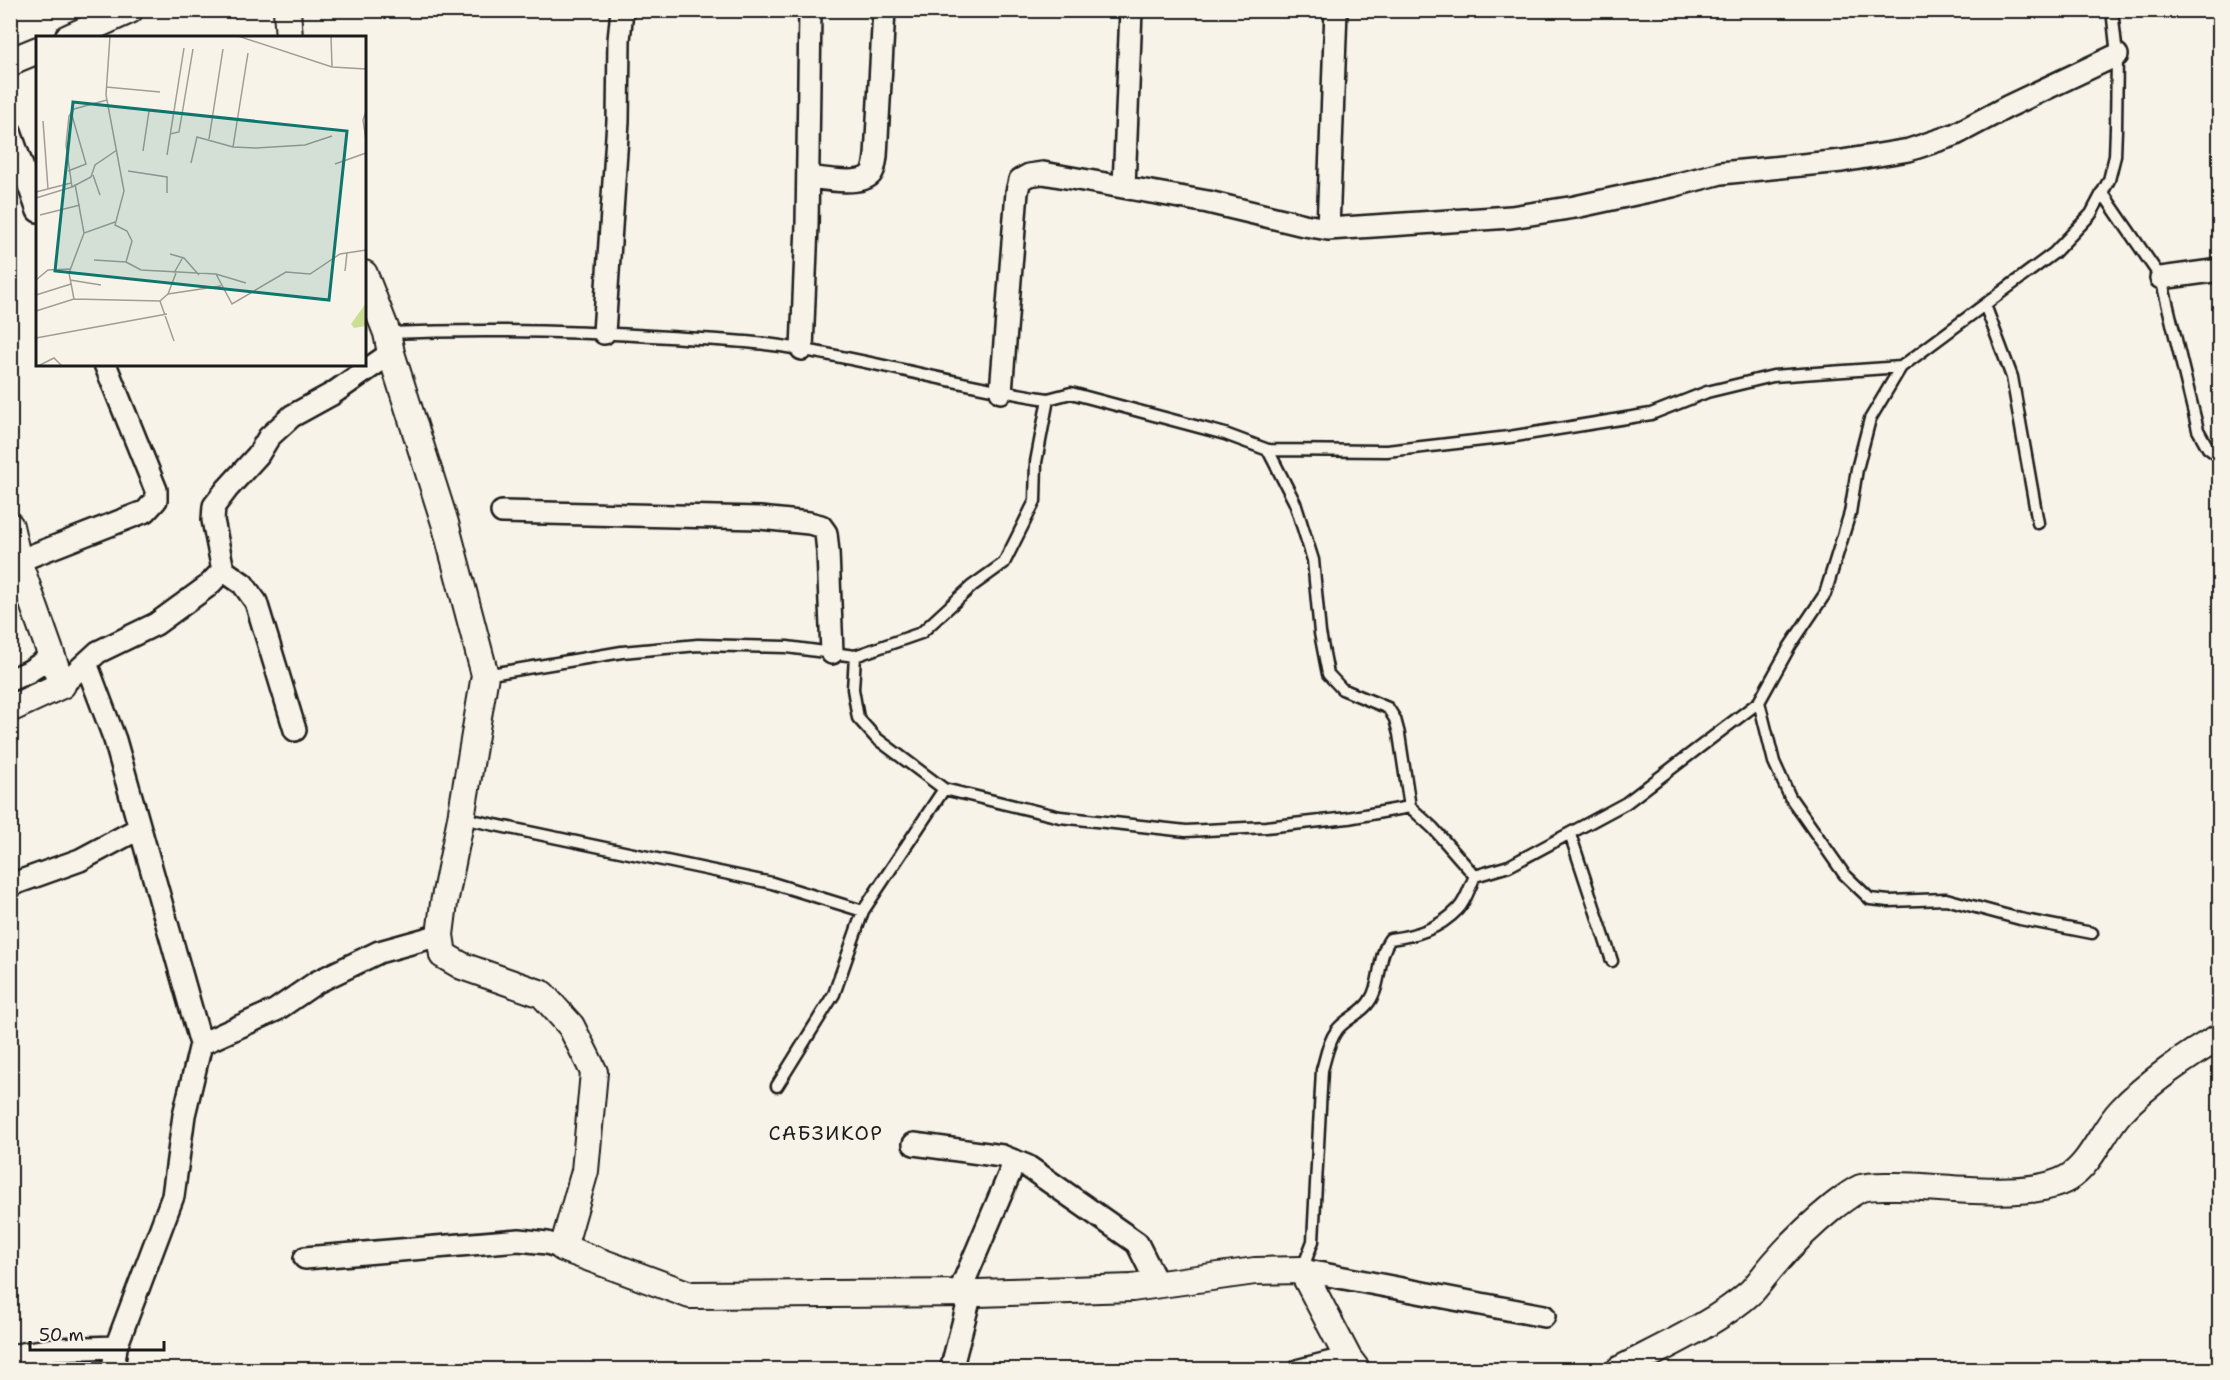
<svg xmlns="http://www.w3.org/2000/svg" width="2230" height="1380" font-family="'Shantell Sans',sans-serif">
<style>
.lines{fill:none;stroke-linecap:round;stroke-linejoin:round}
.service-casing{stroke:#1c1c1c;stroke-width:15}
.minor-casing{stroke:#1c1c1c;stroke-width:26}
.tertiary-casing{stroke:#1c1c1c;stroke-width:30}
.service{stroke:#f7f3e8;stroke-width:10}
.minor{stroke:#f7f3e8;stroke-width:21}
.tertiary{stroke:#f7f3e8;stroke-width:26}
.labels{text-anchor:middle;stroke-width:6;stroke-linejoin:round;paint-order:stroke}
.quarter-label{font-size:20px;letter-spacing:1.5px;fill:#1c1c1c;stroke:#f7f3e8}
.inset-road{fill:none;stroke:#9f9d96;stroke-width:1.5}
.view{fill:#0f766e;fill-opacity:0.15;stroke:#0f766e;stroke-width:3}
.inset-edge{fill:none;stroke:#1c1c1c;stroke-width:3}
</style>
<rect width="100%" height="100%" fill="#f7f3e8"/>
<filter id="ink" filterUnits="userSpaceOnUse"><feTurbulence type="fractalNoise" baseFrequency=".0167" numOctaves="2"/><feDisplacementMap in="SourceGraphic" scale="12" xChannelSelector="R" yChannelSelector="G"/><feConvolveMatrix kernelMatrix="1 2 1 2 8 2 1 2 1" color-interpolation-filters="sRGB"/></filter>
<g filter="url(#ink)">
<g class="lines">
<defs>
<path id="service" d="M2102,192L2161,278L2198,430L2208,448L2220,457
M1985,305L2012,377L2038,523
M388,333C481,329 575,331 669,337C713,340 760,341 804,350C886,364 966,387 1048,399
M1268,450L1295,503L1313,560L1320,633L1328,674L1342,689L1388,708L1395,719L1399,734L1410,807
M855,656L853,689L858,718L876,738L944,789L1060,817L1186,831L1266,827L1348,818L1410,807L1433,828L1475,876L1509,866L1626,803L1759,702L1790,646L1825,594L1850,513L1857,469L1870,419L1901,367L2054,253L2091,214L2109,180L2115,156L2116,129L2117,55L2112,10
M485,675L622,652L698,645L787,647L855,656L921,633L972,586L1004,563L1035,501L1036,462L1048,399L1071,393L1225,434L1268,450L1387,451L1509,437L1651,414L1707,392L1773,376L1901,367
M1759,702L1774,762L1790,797L1844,874L1870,899L1889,901L1946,899L2020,919L2092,933
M462,818L772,883L863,911L944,789
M1570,834L1612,961
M777,1086L834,994L863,911
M1302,1270L1313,1241L1322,1070C1326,1057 1328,1042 1337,1030C1345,1019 1361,1014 1369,1002C1382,984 1377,957 1390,939C1415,936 1439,929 1458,909C1466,901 1470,886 1475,876"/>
<path id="minor" d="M10,132L38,211
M808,177C823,179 861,186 871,174C875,169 875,162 876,156L884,10
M1124,187L1131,10
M1328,229L1336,10
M2161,278L2220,270
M604,333L618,121L619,40L622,10
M802,349L807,225L810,10
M1001,392L1017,192L1020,180L1029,175L1043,173L1208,202L1304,225L1328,229L1511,217L1575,207L1672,186L1721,173L1842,161L1909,150L1954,135L2007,107L2117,55
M502,512L760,518L809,523L821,526L826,533L828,552L832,653
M18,561L146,511L156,500V490L105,364
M223,570L243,584L256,602L295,730
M86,663L115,740L201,1044
M10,680L28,672L53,656
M62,685L98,652L156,624L208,586L223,570L213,520L214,506L227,489L258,455L269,437L292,416L332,394L391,353
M10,885L80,860L140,828
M914,1144L1002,1156L1027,1166L1137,1243L1158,1285
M305,1258L519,1240L547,1243L563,1248
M1302,1270L1544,1316
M959,1293L1015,1161
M10,1356L55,1349L116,1347
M113,1370L116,1347L173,1196L184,1115L201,1044L276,1010L317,982L379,952L440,935
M951,1370L971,1293
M1300,1370L1348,1358"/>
<path id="tertiary" d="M287,10L289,38
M68,38L130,10
M10,64L16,59L38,50
M364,274L387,333L391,353L445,523L485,675L461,818L444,903L440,935L443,955L462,966L542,994L571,1026L594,1072L585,1171L563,1248L690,1295L978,1293L1132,1288L1255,1271L1302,1270L1348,1358L1357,1370
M10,526L18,561L62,685L10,709
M1619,1370C1661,1348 1717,1323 1752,1291C1760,1282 1767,1272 1775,1263C1793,1242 1813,1223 1834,1206C1842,1200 1852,1192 1861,1188C1871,1185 1886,1186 1897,1186C1943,1186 2029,1201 2068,1178C2092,1163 2102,1131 2121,1111C2145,1085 2189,1054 2220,1037"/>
</defs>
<use href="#service" class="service-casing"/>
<use href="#minor" class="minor-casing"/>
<use href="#tertiary" class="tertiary-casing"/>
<use href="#service" class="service"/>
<use href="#minor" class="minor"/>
<use href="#tertiary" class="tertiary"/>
</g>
</g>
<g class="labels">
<g class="quarter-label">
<text x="826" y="1140">САБЗИКОР</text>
</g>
</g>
<g transform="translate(36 36)">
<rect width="330" height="330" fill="#f7f3e8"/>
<path d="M330,267V290L318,292L315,288Z" fill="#cbde92"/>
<path class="inset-road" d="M74,0L70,59L88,155L79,189L91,195L96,205L90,226L105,234L180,238L210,247M202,0L296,31L330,33M295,0L296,31M70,51L124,56M330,75L327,84L330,104M7,85L12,153M134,98L143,96L157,13M173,103L187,13M197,111L212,17M107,115L113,75M131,119L148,12M155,127L161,101L197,111L220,112L269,109L296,100M299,128L330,117M32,135L50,128L35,76M92,135L131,141V157M57,139L64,159M39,148L48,197M36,151L55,141L59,129L81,114M0,156L35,147M0,162L36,151L30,109L33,80L38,73L71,64M4,179L44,169M134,218L148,222L163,239M58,224L90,226M309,235L311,217M138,237L147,221M180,238L196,268L250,236L274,238L304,218L330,214M0,244L12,234L34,233M34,244L65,249M132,258L140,237M0,259L35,248M38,263L124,265L132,258L185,250M124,265L138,305M0,275L38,263L33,237L48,197L79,186M0,302L131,278M2,330L18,322L26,330"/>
<path class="view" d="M37,66L311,95L293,264L19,235Z"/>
<rect width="330" height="330" class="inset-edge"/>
</g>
<rect width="2230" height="1380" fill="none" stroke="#f7f3e8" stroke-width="36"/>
<rect x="18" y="18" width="2194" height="1344" fill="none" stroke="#1c1c1c" stroke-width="2" filter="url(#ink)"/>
<path d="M30 1341v9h134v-9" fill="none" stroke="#1c1c1c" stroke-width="3"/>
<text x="39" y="1341" font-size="18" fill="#1c1c1c" stroke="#f7f3e8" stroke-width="4.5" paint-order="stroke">50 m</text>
</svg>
